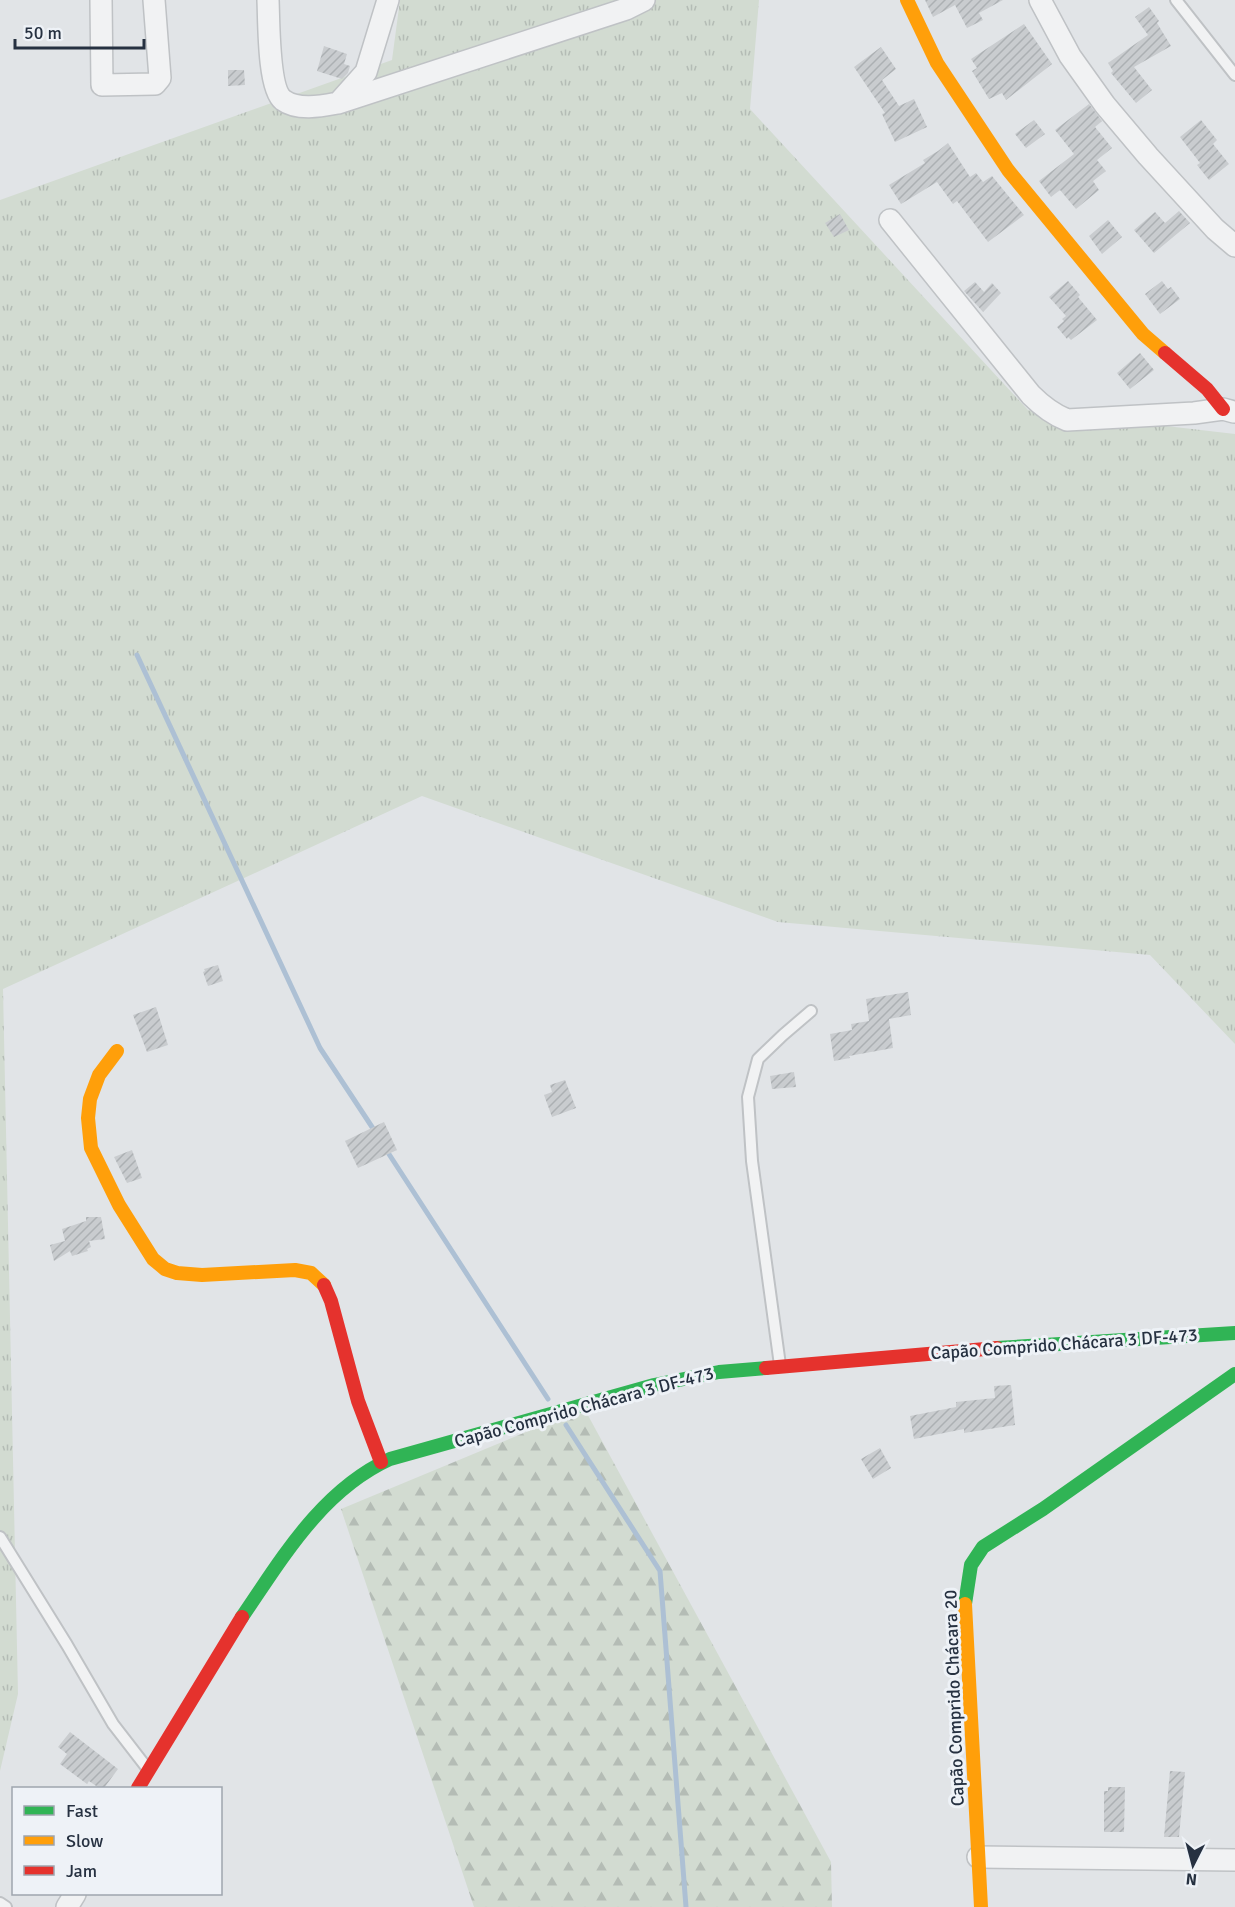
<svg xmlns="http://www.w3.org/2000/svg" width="1235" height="1907" font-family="Signika,sans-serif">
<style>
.grass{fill:url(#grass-tufts)}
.forest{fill:url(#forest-firs)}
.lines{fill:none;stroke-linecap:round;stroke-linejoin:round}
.stream{stroke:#adc0d4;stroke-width:5}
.building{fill:url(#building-hatch)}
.lane-casing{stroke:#bfc2c5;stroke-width:14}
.street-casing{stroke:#bfc2c5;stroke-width:24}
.lane{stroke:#f1f2f3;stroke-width:10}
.street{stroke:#f1f2f3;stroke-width:21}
.fast{stroke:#30b455;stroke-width:14}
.slow{stroke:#ff9f0a;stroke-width:14}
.jam{stroke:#e5322d;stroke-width:14}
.labels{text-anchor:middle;stroke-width:6;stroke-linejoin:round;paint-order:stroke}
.street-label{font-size:18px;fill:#263141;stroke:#eef2f7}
</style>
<defs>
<pattern id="grass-tufts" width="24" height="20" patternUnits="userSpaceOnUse" patternTransform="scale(1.5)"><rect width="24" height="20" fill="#d2dbd1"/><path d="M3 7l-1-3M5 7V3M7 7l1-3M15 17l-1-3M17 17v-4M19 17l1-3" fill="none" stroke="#b4bcb5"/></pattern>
<pattern id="forest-firs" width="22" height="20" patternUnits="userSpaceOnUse" patternTransform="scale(1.5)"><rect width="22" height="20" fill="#d2dbd1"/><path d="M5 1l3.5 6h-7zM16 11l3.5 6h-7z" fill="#b4bcb5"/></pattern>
<pattern id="building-hatch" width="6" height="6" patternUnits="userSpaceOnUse" patternTransform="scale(1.5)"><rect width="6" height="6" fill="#c9cccf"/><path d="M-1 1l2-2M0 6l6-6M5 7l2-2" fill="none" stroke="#acb0b3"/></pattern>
</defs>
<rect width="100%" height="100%" fill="#e1e4e7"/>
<path class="grass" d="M400,0H759L750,109L1028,410L1235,434V1044L1150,955L778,922L422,796L3,989L18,1694L0,1771V200L392,60Z"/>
<path class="forest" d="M584,1408L831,1862L832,1907H474L341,1509Z"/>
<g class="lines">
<path class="stream" d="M137,655L320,1048L376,1133
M385,1148L548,1399
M566,1425L660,1571L686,1907"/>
</g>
<path class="building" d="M925,0H1003L979,13L983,20L967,28L955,5L933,17Z
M1149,7L1159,21L1157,23L1171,46L1134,67L1152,90L1136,103L1111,73L1113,71L1108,63L1148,35L1135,17Z
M1024,24L1052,64L1006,100L1002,93L989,99L972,71L977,68L971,59Z
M324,46L347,54L344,64L350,66L348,73L342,79L317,71Z
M881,47L896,69L882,80L899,106L914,99L927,127L895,142L882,114L885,113L854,67Z
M228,70H244L245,85L228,86Z
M1089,104L1102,121L1095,127L1112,148L1097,160L1106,171L1093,181L1099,190L1076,209L1060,190L1051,197L1039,181L1074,154L1055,130Z
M1034,120L1045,134L1026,148L1015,134Z
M1201,120L1217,140L1213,144L1229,164L1209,180L1197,165L1200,163L1180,137Z
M948,143L970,177L976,173L983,182L992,176L1024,215L988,242L957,201L953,204L937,182L901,204L889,185L925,163L923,160L938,151Z
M1179,211L1190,223L1154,253L1134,230L1155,212L1165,223Z
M840,214L849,230L834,237L825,223Z
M1108,220L1122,237L1102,254L1089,236Z
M1068,281L1080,295L1078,297L1097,320L1071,340L1068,337L1067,339L1057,327L1064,321L1062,319L1066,316L1049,297Z
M1162,281L1168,289L1171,287L1180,299L1160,314L1145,294Z
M975,282L984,292L992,283L1001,293L983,312L964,291Z
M1140,353L1154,370L1130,389L1117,373Z
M218,965L223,981L208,986L203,972L205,971L204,969Z
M908,992L911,1015L889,1019L893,1048L849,1056L850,1058L834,1061L830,1034L852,1030L851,1024L869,1021L866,999Z
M156,1007L168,1045L147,1052L133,1015Z
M794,1072L796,1087L772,1089L770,1076Z
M565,1080L576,1108L552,1117L544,1095L552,1092L550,1085Z
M384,1122L397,1150L358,1168L345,1141Z
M132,1150L142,1178L127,1183L114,1157Z
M86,1217H101L105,1239L89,1241L91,1247L87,1249L88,1251L72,1256L70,1251L54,1261L50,1245L65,1241L62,1229L86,1221Z
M1011,1385L1015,1425L964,1433V1429L914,1439L910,1416L956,1407V1402L995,1398L994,1386Z
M880,1448L891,1468L873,1479L861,1459Z
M70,1732L118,1769L104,1788H99L89,1781L87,1784L60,1764L67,1754L58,1747Z
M1170,1771L1185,1772L1179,1837H1164Z
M1108,1787H1125L1124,1832H1104V1791H1108Z"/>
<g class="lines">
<defs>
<path id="lane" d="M1176,0L1235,75
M780,1365L752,1161L748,1097L758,1059L783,1035L811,1011
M0,1537L67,1645L113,1724L147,1768
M0,1903L6,1907"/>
<path id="street" d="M101,0L102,85L155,84L160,78L154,0
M268,0C269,21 268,88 283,100C298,111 322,106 338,103L626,9L644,0
M1040,0L1070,56L1105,105L1148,156L1215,229L1235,246
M341,100L366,72L388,0
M890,220L1031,395C1042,406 1052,414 1067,420L1194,413L1223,409L1234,412
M978,1857L1235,1860
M67,1907L75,1894"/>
</defs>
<use href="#lane" class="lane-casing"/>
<use href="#street" class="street-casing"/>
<use href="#lane" class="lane"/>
<use href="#street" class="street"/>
<path class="fast" d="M997,1348L1235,1333
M965,1604L971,1565L983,1547L1043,1509L1235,1374
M242,1617C283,1557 322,1490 390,1459L654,1385L719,1372L766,1368"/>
<path class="slow" d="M907,0L937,63L1008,170L1143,334L1165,353
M117,1051L99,1075L90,1099L88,1118L91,1148L119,1205L153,1259L165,1269L177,1273L202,1275L295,1270L311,1273L324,1285
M965,1604L981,1907"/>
<path class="jam" d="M1165,353L1207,389L1223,409
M324,1285L331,1301L358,1401L381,1462
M766,1368L997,1348
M138,1788L242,1617"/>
</g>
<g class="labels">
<g class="street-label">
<text transform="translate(1064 1344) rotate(-4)" y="6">Capão Comprido Chácara 3 DF-473</text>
<text transform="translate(584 1407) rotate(-15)" y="6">Capão Comprido Chácara 3 DF-473</text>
<text transform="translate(954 1698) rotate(-92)" y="6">Capão Comprido Chácara 20</text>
</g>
</g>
<rect x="12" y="1787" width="210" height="108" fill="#eef2f7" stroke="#9ea5ae" stroke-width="1.5"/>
<rect x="24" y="1806" width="30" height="9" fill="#30b455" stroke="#9ea5ae" stroke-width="1.5"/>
<text x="66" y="1817" font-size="18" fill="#263141">Fast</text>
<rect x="24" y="1836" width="30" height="9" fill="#ff9f0a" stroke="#9ea5ae" stroke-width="1.5"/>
<text x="66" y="1847" font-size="18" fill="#263141">Slow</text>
<rect x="24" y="1866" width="30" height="9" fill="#e5322d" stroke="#9ea5ae" stroke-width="1.5"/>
<text x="66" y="1877" font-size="18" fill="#263141">Jam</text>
<g transform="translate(1193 1865) rotate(186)" stroke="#eef2f7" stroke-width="4.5" paint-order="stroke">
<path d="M0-4.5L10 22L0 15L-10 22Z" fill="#263141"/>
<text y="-9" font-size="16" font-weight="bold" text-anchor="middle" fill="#263141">N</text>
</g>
<path d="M15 39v9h129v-9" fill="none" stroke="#263141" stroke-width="3"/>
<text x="24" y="39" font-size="18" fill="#263141" stroke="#eef2f7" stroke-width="4.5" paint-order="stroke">50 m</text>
</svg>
